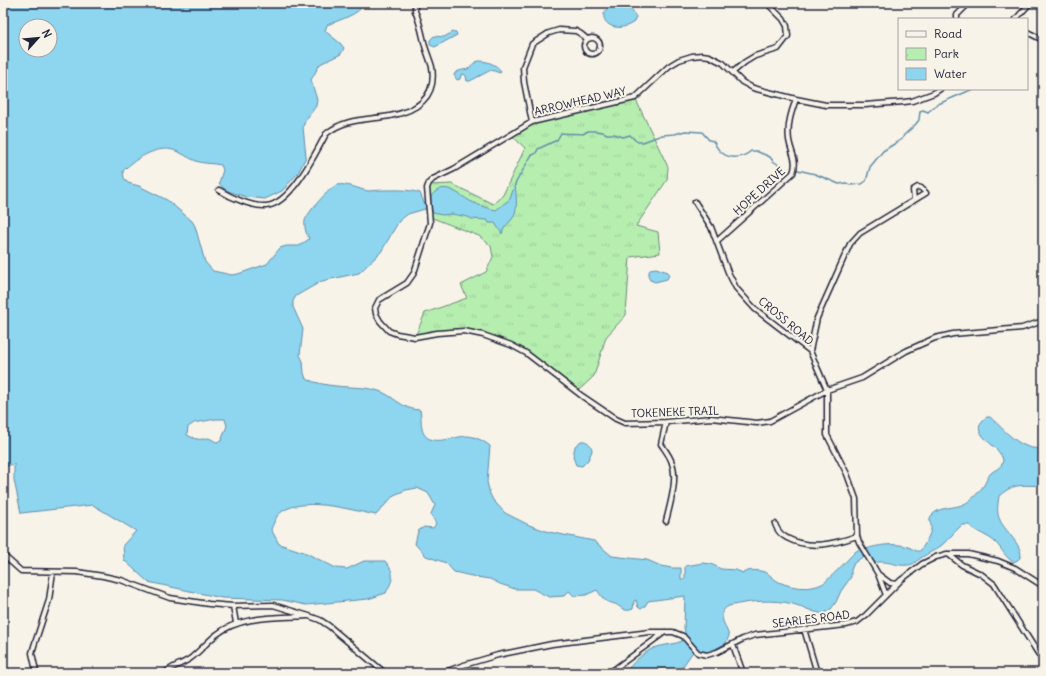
<svg xmlns="http://www.w3.org/2000/svg" width="1046" height="676" font-family="Delius,sans-serif">
<style>
.park{fill:url(#park-tufts);stroke:#6c8876}
.water{fill:#8ed5f0;stroke:#638da8;fill-rule:evenodd}
.lines{fill:none;stroke-linecap:round;stroke-linejoin:round}
.stream{stroke:#638da8;stroke-width:1.5}
.minor-casing{stroke:#22223b;stroke-width:7}
.minor{stroke:#f7f3e8;stroke-width:4}
.labels{text-anchor:middle;stroke-width:4;stroke-linejoin:round;paint-order:stroke}
.street-label{font-size:11px;fill:#22223b;stroke:#f7f3e8}
</style>
<defs>
<pattern id="park-tufts" width="24" height="20" patternUnits="userSpaceOnUse"><rect width="24" height="20" fill="#b6eeb0"/><path d="M3 7l-1-3M5 7V3M7 7l1-3M15 17l-1-3M17 17v-4M19 17l1-3" fill="none" stroke="#9ccc98"/></pattern>
</defs>
<rect width="100%" height="100%" fill="#f7f3e8"/>
<filter id="ink" filterUnits="userSpaceOnUse"><feTurbulence type="fractalNoise" baseFrequency=".025" numOctaves="2"/><feDisplacementMap in="SourceGraphic" scale="8" xChannelSelector="R" yChannelSelector="G"/><feConvolveMatrix kernelMatrix="1 2 1 2 8 2 1 2 1" color-interpolation-filters="sRGB"/></filter>
<g filter="url(#ink)">
<path class="park" d="M635,98L668,167L667,180L636,226L658,232L660,253L630,257L626,315L606,337L594,376L577,392L542,366L511,345L464,331L415,337L425,313L467,298L461,285L486,272L493,257L491,246L479,236L430,217L428,185L452,184L493,204L503,195L525,148L510,134L532,122Z"/>
<path class="water" d="M3,3H365C359,15 339,20 327,25L325,31L340,43L344,48L341,54L320,64L311,80L317,100L316,106L305,121L303,127L306,157L298,173L282,191L265,199L246,197L228,191L223,188L219,183L223,170L221,165C212,163 204,164 196,161C188,158 181,152 173,150C157,145 133,160 123,171L124,178L128,183L139,186L167,200L192,221L195,226L205,262L213,271L232,275L238,274L267,264L280,248L286,246H299L309,239C306,233 304,227 305,221C306,214 330,187 337,185C347,183 358,189 368,191C373,191 378,190 383,190C395,190 408,189 420,193L425,205L431,204V196C445,179 458,195 472,202C479,205 488,209 496,210L510,199L515,184C516,193 518,208 514,216C509,225 504,224 502,234L495,223H489L487,220L472,219L468,217L452,214L442,215L433,213L431,208L425,209L408,214L399,221L381,252L359,273L322,281L296,296L293,301V307L303,329L300,355L303,361L304,373L306,379C316,383 325,385 336,386C351,388 363,386 379,391C393,395 402,410 420,410C422,418 420,427 424,434C432,447 456,436 467,436C474,436 484,441 490,446L487,482L490,494L493,500L505,513L529,525L549,532L594,541L612,556L647,560L661,566L672,568H681V579H685V566L703,563L711,564L721,569L736,570L743,573C749,569 760,570 767,573C771,576 775,580 779,582C792,588 810,590 822,584C827,582 851,556 856,551L860,549L864,556L854,563L851,570V577L841,591L836,602L831,609L823,614C812,612 804,607 793,604C773,599 749,601 729,606C715,612 726,626 729,636L726,643C717,648 705,657 695,649L678,673H625C631,664 644,652 654,648C663,644 682,645 686,637L684,628L685,596L648,601L645,606L641,609L638,607L636,600L634,601L633,609C624,613 622,607 615,604C613,603 610,603 608,602C603,600 600,594 597,590L586,595L574,596L569,591L564,596L549,597L533,589H515L500,584L490,579L476,577L454,572L446,563L426,556L415,544L418,531L424,527L433,528L436,524L431,514L435,505L428,493L417,488L406,490L394,495L376,515C351,510 298,494 278,515C275,519 273,525 271,529L279,544L304,552L336,568L347,569L364,561H385C396,574 393,579 386,593L368,599L306,605L282,600L222,598L148,582L124,560L123,545L136,531L93,505L21,513L14,480V464L3,467ZM26,26H50V50H26ZM216,419H225L227,426L221,441L216,442C205,434 206,441 197,439C194,439 190,436 187,435L188,427L194,423Z
M616,5L631,9L636,17L634,22C610,39 590,11 616,5Z
M453,32H456L457,35L435,47L430,45V40L434,36L444,37Z
M479,61C487,61 496,64 501,71L500,73L491,70L470,81H467L466,76L464,74L461,75L460,79L457,80L454,75L455,73C459,70 464,70 468,69C472,66 473,62 479,61Z
M656,268L668,272L669,275L667,279L655,282L650,280L648,276L650,269Z
M987,417H990C1005,430 1021,452 1043,448V485C1023,487 1016,481 999,496C998,504 996,513 1000,520C1004,531 1035,556 1013,562C1005,557 1002,549 996,543C988,535 977,533 969,525H962C955,531 949,539 942,545C936,550 928,553 921,558C916,561 914,565 908,565C896,567 887,559 874,563L866,549C878,545 893,543 905,546C911,547 915,552 920,551C923,548 931,533 931,529C932,523 927,520 932,515C940,506 954,509 964,504C971,501 980,491 984,485C986,481 988,477 990,474C995,469 1001,469 1003,461C1002,445 963,433 987,417Z
M581,441C587,440 592,445 592,451L588,460L582,466L576,465L573,457L575,446Z"/>
<g class="lines">
<path class="stream" d="M798,170L815,174L839,184L846,183L850,185L862,184L866,181L870,167L883,151L902,139L904,135L915,125L919,120L920,111L923,110L928,112L936,105L973,89
M515,184L531,156L536,153L538,149L557,140L561,133C568,134 576,133 583,134L588,131H595L603,132L607,134H614L623,137L630,135L635,140L638,142H643L662,135L675,134L685,131L702,132L709,140L713,141C716,145 717,149 721,152C730,160 743,158 751,151H756L770,157L773,161L788,171"/>
<defs>
<path id="minor" d="M957,19V15L968,4
M1016,19L1030,3
M1027,32L1043,40
M584 46a8 8 0 1 1 16 0a8 8 0 1 1-16 0Z
M733,72L745,62L755,56L778,49L788,36L787,26L783,19L767,3
M940,89L934,93L912,101L904,102L865,105H826L796,99L753,88L742,82L723,63L709,56L702,55L692,56L679,60L669,66L635,98L532,122L454,169L433,179L429,183L427,188L430,223L414,273L407,283L379,300L375,308L376,314L380,321L389,331L397,334L415,337L437,333L464,331L483,335L511,345L526,353L582,396L616,419L625,423L666,422L711,418L757,423L770,421L827,390L862,378L906,351L935,338L953,334L1022,328L1043,321
M532,122L524,82L523,67L532,44L549,33L559,30L576,31L581,34L587,39
M219,190C230,197 252,207 266,206C291,204 315,154 326,134C344,118 368,120 390,116C417,111 437,97 432,67C430,60 427,53 425,46C422,34 420,22 415,11V3
M695,202L711,227L728,272L736,288L755,309L810,351L827,390V435L847,474L856,499L857,536L859,542L878,574L886,595
M717,241L793,173C798,160 791,153 789,140C787,125 791,113 796,99
M810,351L817,318L850,244L860,233L926,193L921,188L918,187L913,190L914,200
M666,422L661,444C665,450 670,456 672,463C678,479 670,505 666,521
M775,524C777,530 781,535 787,538C809,550 834,544 857,536
M948,554L962,565L981,574L994,584L1041,658L1043,660
M3,555L21,571L77,572L103,576L121,580L170,598L209,604L233,606L273,605L309,616L320,620L329,626L385,673
M878,574L890,583L897,584
M233,606L236,623
M804,629L817,673
M733,645L743,673
M36,671L32,653L34,646L49,600L53,572
M165,673C172,666 183,664 191,658C200,651 207,642 216,635C241,615 277,618 307,616
M442,673L464,665L498,655L552,644L650,632H673L683,636L698,653L707,655L717,652L743,639L755,635L846,625L857,622L866,615L901,580L922,564L936,557L947,554H968L998,561L1015,568L1043,586
M609,673L665,632"/>
</defs>
<use href="#minor" class="minor-casing"/>
<use href="#minor" class="minor"/>
</g>
</g>
<g class="labels">
<g class="street-label">
<text transform="translate(580 101) rotate(-13)" y="4">ARROWHEAD WAY</text>
<text transform="translate(759 191) rotate(-42)" y="4">HOPE DRIVE</text>
<text transform="translate(786 321) rotate(40)" y="4">CROSS ROAD</text>
<text transform="translate(675 412) rotate(-2)" y="4">TOKENEKE TRAIL</text>
<text transform="translate(811 619) rotate(-7)" y="4">SEARLES ROAD</text>
</g>
</g>
<rect width="1046" height="676" fill="none" stroke="#f7f3e8" stroke-width="16"/>
<rect x="8" y="8" width="1030" height="660" fill="none" stroke="#22223b" stroke-width="1.5" filter="url(#ink)"/>
<rect x="898" y="18" width="130" height="72" fill="#f7f3e8" stroke="#a29fa3"/>
<rect x="906" y="31" width="20" height="6" fill="#f7f3e8" stroke="#a29fa3"/>
<text x="934" y="38" font-size="12" fill="#22223b">Road</text>
<rect x="906" y="48" width="20" height="12" fill="url(#park-tufts)" stroke="#a29fa3"/>
<text x="934" y="58" font-size="12" fill="#22223b">Park</text>
<rect x="906" y="68" width="20" height="12" fill="#8ed5f0" stroke="#a29fa3"/>
<text x="934" y="78" font-size="12" fill="#22223b">Water</text>
<g transform="translate(38 38) rotate(63)"><circle r="19" fill="#f7f3e8" stroke="#a29fa3"/>
<path d="M0-3L7 15L0 10L-7 15Z" fill="#22223b"/>
<text y="-6" font-size="11" font-weight="bold" text-anchor="middle" fill="#22223b">N</text>
</g>
</svg>
